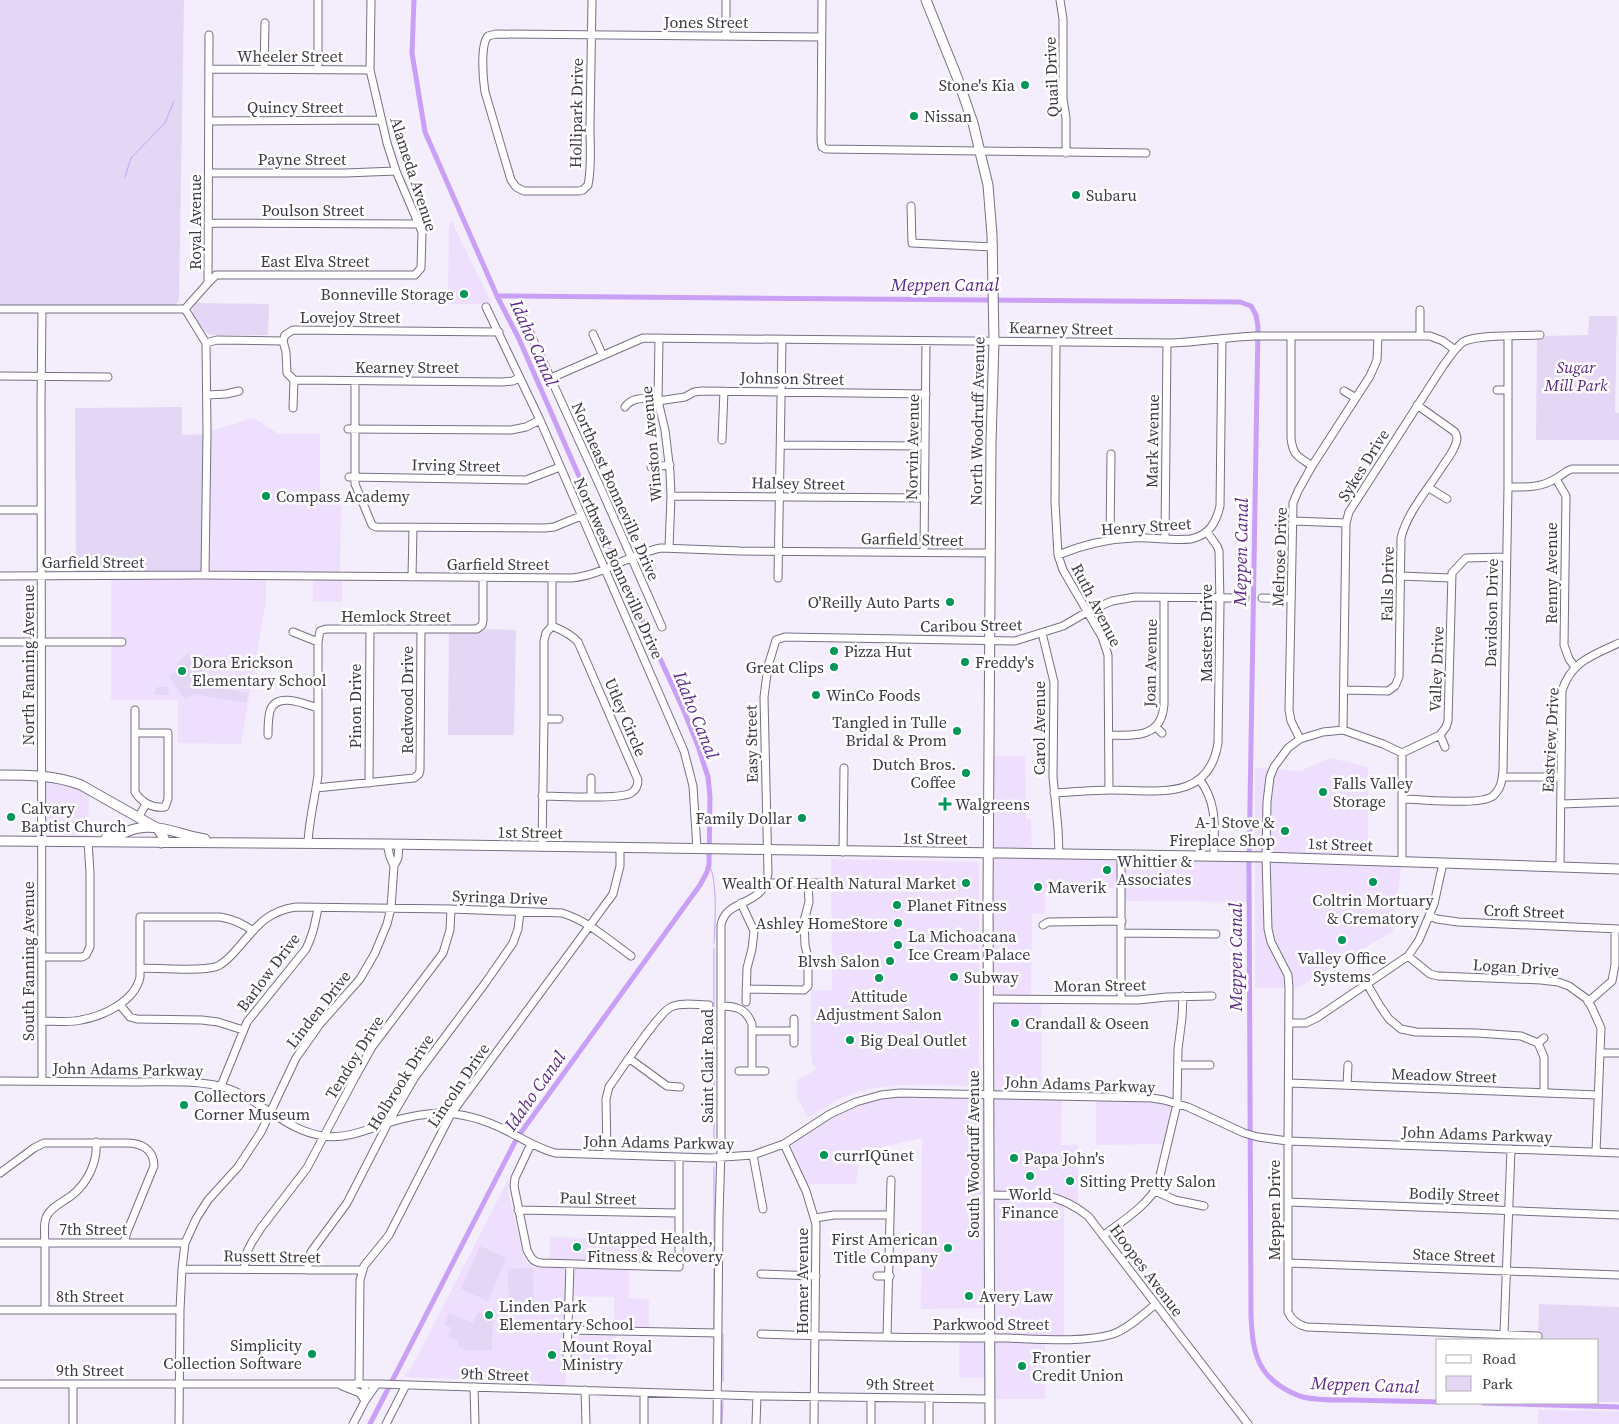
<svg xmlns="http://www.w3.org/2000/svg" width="1619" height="1424" font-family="'Source Serif 4',serif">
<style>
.built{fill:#eddffd;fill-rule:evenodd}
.green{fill:#e4d6f5}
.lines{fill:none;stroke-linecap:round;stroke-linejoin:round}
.stream{stroke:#c9a0f6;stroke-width:1}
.canal{stroke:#c9a0f6;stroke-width:5}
.minor-casing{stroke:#786f83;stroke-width:9}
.major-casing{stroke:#786f83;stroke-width:11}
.minor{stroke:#fff;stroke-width:7}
.major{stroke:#fff;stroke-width:9}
.poi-dot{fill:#009657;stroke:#fff;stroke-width:2}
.labels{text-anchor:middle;stroke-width:5;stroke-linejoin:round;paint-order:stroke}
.street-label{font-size:16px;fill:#3d3942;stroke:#fff}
.poi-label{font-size:16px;fill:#3d3942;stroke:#fff;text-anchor:start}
.park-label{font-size:16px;font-style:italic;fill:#5a2285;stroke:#fff}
.water-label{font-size:18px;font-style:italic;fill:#5f298b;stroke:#fff}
</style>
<rect width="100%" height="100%" fill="#f4eefc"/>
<path class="built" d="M452,222L492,304H448L449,223Z
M254,418L279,434H320V490L331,502H341L340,576L342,577V602H313V577L266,576V600L241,744L178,743V700H111V575L207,432Z
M988,756H1025L1026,818L1031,819L1032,854L1247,857V902L1122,901V888H1045V914H1032L1031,999H1041L1042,1095L1062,1096L1061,1145H1078V1209L1064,1201V1339H1045V1399H989V1378H959V1338H990L989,1308L921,1309L922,1138L860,1152L856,1184H803L784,1144L830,1114L877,1096L988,1094Z
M1330,758L1368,767V860L1402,862L1393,931L1297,988H1255V768L1300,771Z
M42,776L89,789L88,843L42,841Z
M831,859L978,862L979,865V1083L977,1086L899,1085L874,1088L858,1092L839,1099L808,1118L797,1097V1082L798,1079L816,1070L812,1063L811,1051V990H832Z
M1096,1097L1152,1098L1177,1104L1167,1144L1096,1145Z
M509,1178L508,1191L523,1254L526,1261L534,1267L541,1268V1263H549L550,1237L653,1240V1267L629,1266V1298L649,1299V1331H617L616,1360L567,1359L565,1390L538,1389V1382L405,1377H404L414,1363ZM569,1296L614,1297V1331L568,1330Z
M1538,1410L1619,1411V1424H1538Z"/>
<path class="green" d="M0,0H184L179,301L172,309L0,308Z
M194,303L269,304L268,335H212C202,332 188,313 194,303Z
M1589,316H1617L1615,412L1619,413V440H1536L1537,340L1544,336L1588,335Z
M182,407V435L207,434L205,575H76L75,408Z
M477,629L516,630L514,735H448L449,630Z
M189,653L211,683V686L248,693L246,703L193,694L185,699L169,677L181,668L177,662Z
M156,687H169L168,695H157L155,694Z
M480,1246L506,1258L488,1301L461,1289Z
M533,1268L534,1305L509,1306L508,1269Z
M1539,1304L1619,1307V1402H1598V1340H1538Z
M449,1313L473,1323L477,1313L493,1314L492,1350H463V1347H458V1341L448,1337L452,1328L444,1324Z"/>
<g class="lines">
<path class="stream" d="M125,177L131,158L165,123L174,101
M709,865C718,879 715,925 714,943
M714,1149V948
M714,1326V1167
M723,1381V1334
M722,1424L723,1401"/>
<path class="canal" d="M497,296L1240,302L1251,306L1256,315L1258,327L1249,864L1251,1317C1252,1334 1253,1354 1263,1369C1271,1382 1289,1393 1303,1397C1319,1401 1337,1400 1353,1400C1381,1401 1410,1401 1438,1402
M1483,1403L1619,1407
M370,1424L517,1138L700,885L707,872L709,865L710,797L708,777L698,746L684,711L631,595L519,339L497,296L425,132L412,53L414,0"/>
<defs>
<path id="minor" d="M592,0C591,42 591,85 590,127C590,146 592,167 588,185L583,190L579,191H524L516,187L511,180L485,92C483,80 480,45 488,36L496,34L821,37
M726,0V35
M822,0L821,141L822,147L826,149L1146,153
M1060,0L1063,19V99L1066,118V153
M210,69L370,70
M264,69L265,23
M318,70V0
M209,121L381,120
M209,173H345L396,171
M911,206L912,243L993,247
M208,223L417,224
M208,283L216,275H415L421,268L422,232L396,171L387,143L370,70L371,0
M486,307L540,420L684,751L693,786L697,849
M0,309H185
M185,309L208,283L209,35
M185,309L206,343L207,432L205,575
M520,311L602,491L662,627
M593,334L602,354
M1291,336V438C1293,456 1298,456 1312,466
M1420,336V310
M659,338L658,401L665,430L670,472L671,496L669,548
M283,341L285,335L293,330L499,332
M283,341L286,352L287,373L294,380L293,408
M1056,342L1055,502L1058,555L1063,570L1102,637L1108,655L1109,790
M206,343L217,340L283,341
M0,376L108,377
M551,378L643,338L1172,343C1200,342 1227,337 1255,336H1430L1443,341L1455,350
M294,380L503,382L513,381L519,378
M355,381V484L372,525L376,527L545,528L554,527L581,516
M1497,390H1508
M1344,391L1356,398
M207,395L226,394L239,391
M658,401L685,397L694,392L702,391L926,394
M625,407C633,396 646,399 658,398
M348,429L511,430L526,427L540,420
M722,440L724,391
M781,445L925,446
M651,467L670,465
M349,477L526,480L560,467
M1556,479L1566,496L1564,645L1569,659L1575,667
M1508,487C1525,487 1540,488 1555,479C1561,476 1565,471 1572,469H1619
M1429,488L1447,499
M671,496L925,498
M0,510H41
M1293,521L1346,523
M1165,539L1167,343
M1110,540L1111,454
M924,552L926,341
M1058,555C1082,545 1107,539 1133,538C1152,537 1172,541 1191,539C1209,535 1216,523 1220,506L1222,339
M0,576L205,575L572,578C604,575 629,554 661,548L740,551L990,553
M1400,576L1451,578
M412,577L413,527
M778,578L782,340
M1262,598L1290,599
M293,632L318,642
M1042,633L1054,682L1053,777L1058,829L1059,854
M0,642H122
M1345,690L1388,691L1395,686L1399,677L1401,538C1407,512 1430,487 1444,464C1449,457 1456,448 1457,439C1457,436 1456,435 1455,432L1417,405
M544,719H559
M1156,727L1162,733
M1343,730L1346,523L1349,512L1443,366C1449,358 1455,348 1463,342C1476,334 1524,336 1540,335
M135,733H168V799L165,807C153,809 141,802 135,792V710
M268,735C268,728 268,719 270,711C276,691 305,704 318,708
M1109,735C1135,736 1162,738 1164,704V598
M1440,735L1445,747
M1300,739L1291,721L1289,710L1293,503L1298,491L1312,466L1370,376L1377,360L1378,336
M1402,753L1383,744L1343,730L1323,732L1300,739L1288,748L1274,767L1270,777L1267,802L1266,857L1268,929L1271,942L1288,975L1289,988L1288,1141V1312C1292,1321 1298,1325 1307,1327L1538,1336
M1402,753L1440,735L1446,727L1448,721L1452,573L1466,558L1506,557
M1402,753V862
M1502,777H1561
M1200,780C1218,805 1214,827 1214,856
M369,783L370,629
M316,788L414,778L419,774L420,770L421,630
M1054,793C1073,792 1093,790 1112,790C1156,790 1209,802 1218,743L1220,604L1219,551L1217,546L1207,532
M542,796C559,796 620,800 631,793C636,790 638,786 638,780L578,642C571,634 562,630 552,626
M591,796V778
M1403,799C1422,799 1480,806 1493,796C1501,789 1502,781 1503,771L1508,487V337
M1561,804L1619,802
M138,818L146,804
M308,843C309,820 315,798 318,775V642L320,631L326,629H477L482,625L483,621V578
M387,844L390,857L394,866
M542,847L544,719V641L546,633L552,626V578
M843,852L844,768
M1121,855V999
M1560,867L1562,691C1571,661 1594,655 1619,643
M765,883H827
M741,903L754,931L752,949L747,968L746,1002
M1430,916L1437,919L1458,922L1619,929
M1043,925L1048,922L1122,921
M1122,933L1216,934
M1408,956L1430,974L1438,976L1541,980L1558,982L1569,986L1587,999L1592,1008L1601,1028L1596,1152
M42,957H82L86,955L90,947V873L88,841
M140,968C159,968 202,972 218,966C226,962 232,955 238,948C256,927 267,911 296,907L451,909L562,913C588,921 609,940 631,956
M1367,984L1380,1006L1389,1019L1401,1029L1416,1032L1477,1033L1521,1036L1538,1043L1544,1057V1093
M746,989L804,990L808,986V957L805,945L804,921L809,902L808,883
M988,999L1138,1000L1167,997L1212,996
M1588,1002L1612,981L1615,965V929
M120,1005L130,1017L137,1019L202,1020L218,1022L243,1030
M721,1006C735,1006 746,1008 752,1024V1071
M794,1019V1043
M42,1021C55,1021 69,1023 81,1020C104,1016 135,1001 140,977V917H220C233,919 242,923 253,931
M1289,1023H1306L1318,1017L1408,956L1419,940L1434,904L1443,863
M752,1031H793
M1538,1043L1544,1038
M1601,1053H1619
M630,1059L667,1086L680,1087
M1178,1065H1210
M739,1071H765
M0,1081C45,1081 91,1082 136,1082C163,1082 192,1080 219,1086C257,1095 284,1131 324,1136C350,1140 376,1125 401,1119C413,1116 426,1114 438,1113C462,1113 486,1120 507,1131C523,1139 537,1148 555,1153L710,1158L753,1155L784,1144L830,1114L856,1102L881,1095L900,1093L1152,1098L1164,1100L1188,1107L1244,1133L1258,1137L1288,1141L1619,1153
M42,1081L41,403L42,309
M1289,1083L1598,1095
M1347,1085L1348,1065
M221,1086L247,1022L306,949C313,935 315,923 318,908
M531,1144L515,1178L514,1186L527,1250C531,1258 533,1262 541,1263L679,1267V1158
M784,1144L806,1191L816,1224L814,1424
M607,1155L606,1099L609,1087C620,1072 658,1013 671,1007C681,1002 698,1005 709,1005
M753,1155L763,1209
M0,1173L34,1148L44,1143H127C142,1143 154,1150 154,1166L127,1232L124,1243
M1155,1191L1175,1200L1204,1206
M989,1195L1047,1196C1063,1199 1075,1206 1088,1216L1248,1424
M1288,1202L1619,1215
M518,1210L678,1213
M815,1218L834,1215H889
M1104,1235C1121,1222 1150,1204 1158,1184L1177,1104L1178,1049L1182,1018L1183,996
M0,1243H185
M1288,1263L1619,1275
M182,1269L362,1270
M244,1269L247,1252L252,1242L261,1228L307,1168L353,1081L372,1047L443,953L450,930L451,909
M307,1270L311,1252L347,1203L388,1123L415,1077L486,982L513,943L518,929L520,912
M761,1274L816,1276
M877,1276H890
M0,1310H180
M45,1310C45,1288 45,1266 45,1245C45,1237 43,1226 46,1218C49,1208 63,1202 71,1196C87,1184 98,1162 96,1142
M568,1330L718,1333
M761,1334C843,1337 925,1338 1007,1338C1038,1339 1084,1343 1113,1334C1128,1329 1143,1314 1156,1304
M1504,1334L1511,1149
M887,1337L891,1180
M567,1359L570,1264
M0,1384H380L757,1396L989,1399
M73,1384V1424
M359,1384L360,1280L364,1266L389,1235L451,1114L613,894L620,866V848
M342,1386L360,1393L365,1401
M474,1387L475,1424
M585,1390L586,1424
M644,1393V1424
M871,1398V1424
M365,1401L376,1385L379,1384
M179,1424L180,1310L182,1269L185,1243L196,1219L208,1200L238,1167L261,1132L296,1058L320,1024L360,979L375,953L387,924L391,908L394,866L398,858L399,845
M353,1424L365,1401V1384
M386,1424L406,1385
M717,1424L719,1217L721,1149V925C725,904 747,905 760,892C765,887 766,880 768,874L764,697L768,666L776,640L785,637L1015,641L1063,626L1087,612L1112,601L1135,597L1245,598
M756,1424L757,1396
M929,1424V1399"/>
<path id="major" d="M926,0L957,77L973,123L988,185L992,235L994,341L991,442L988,898L990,1424
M0,775C28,775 55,775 81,785L157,828L164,838L161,843
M106,838C118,837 127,830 139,828C160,824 184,836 205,839
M0,841L387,844L1266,857L1619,869"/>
</defs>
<use href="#minor" class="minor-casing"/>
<use href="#major" class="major-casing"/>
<use href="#minor" class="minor"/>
<use href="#major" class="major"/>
</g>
<g class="poi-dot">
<circle cx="1025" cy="85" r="5"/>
<circle cx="914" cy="116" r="5"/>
<circle cx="1076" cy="195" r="5"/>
<circle cx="464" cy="294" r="5"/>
<circle cx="266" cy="496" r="5"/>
<circle cx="950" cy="602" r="5"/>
<circle cx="834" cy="651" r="5"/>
<circle cx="965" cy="662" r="5"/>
<circle cx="834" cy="667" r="5"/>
<circle cx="182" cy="671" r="5"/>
<circle cx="816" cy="695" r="5"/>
<circle cx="957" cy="731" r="5"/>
<circle cx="966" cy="773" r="5"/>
<circle cx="1323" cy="792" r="5"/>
<path d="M942.5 796.5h5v5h5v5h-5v5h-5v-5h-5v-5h5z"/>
<circle cx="11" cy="817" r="5"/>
<circle cx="802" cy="818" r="5"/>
<circle cx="1285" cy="831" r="5"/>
<circle cx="1107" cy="870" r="5"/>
<circle cx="1373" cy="882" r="5"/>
<circle cx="966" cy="883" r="5"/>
<circle cx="1038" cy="887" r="5"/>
<circle cx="897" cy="905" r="5"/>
<circle cx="898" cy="923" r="5"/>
<circle cx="1342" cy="940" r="5"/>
<circle cx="898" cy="945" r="5"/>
<circle cx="890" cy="961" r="5"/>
<circle cx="954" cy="977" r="5"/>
<circle cx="879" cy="978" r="5"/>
<circle cx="1015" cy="1023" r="5"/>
<circle cx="850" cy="1040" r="5"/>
<circle cx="184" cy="1105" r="5"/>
<circle cx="824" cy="1155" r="5"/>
<circle cx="1014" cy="1158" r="5"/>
<circle cx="1030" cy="1176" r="5"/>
<circle cx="1070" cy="1181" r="5"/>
<circle cx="577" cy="1247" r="5"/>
<circle cx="948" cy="1248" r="5"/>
<circle cx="969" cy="1296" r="5"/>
<circle cx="489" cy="1315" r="5"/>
<circle cx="312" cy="1354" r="5"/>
<circle cx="552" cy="1355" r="5"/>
<circle cx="1022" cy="1366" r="5"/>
</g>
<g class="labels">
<g class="street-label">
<text x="706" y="28">Jones Street</text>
<text x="290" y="62">Wheeler Street</text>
<text transform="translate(1051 77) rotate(-92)" y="6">Quail Drive</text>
<text x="295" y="113">Quincy Street</text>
<text transform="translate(576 113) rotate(-89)" y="6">Hollipark Drive</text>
<text x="302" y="165">Payne Street</text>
<text transform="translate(414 174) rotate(72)" y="6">Alameda Avenue</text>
<text x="313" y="216">Poulson Street</text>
<text transform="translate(195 222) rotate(-90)" y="6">Royal Avenue</text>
<text x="315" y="267">East Elva Street</text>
<text x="350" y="323">Lovejoy Street</text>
<text transform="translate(1061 328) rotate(1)" y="6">Kearney Street</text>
<text x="407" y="373">Kearney Street</text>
<text transform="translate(792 378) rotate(1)" y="6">Johnson Street</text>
<text transform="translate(977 421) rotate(-89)" y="6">North Woodruff Avenue</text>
<text transform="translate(1152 441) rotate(-89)" y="6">Mark Avenue</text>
<text transform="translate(651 444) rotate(-95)" y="6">Winston Avenue</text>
<text transform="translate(912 447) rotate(-89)" y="6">Norvin Avenue</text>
<text transform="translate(456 465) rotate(1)" y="6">Irving Street</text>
<text transform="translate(1363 465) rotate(-58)" y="6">Sykes Drive</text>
<text transform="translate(798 483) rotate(1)" y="6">Halsey Street</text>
<text transform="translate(616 491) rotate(66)" y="6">Northeast Bonneville Drive</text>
<text transform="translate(1146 526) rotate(-4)" y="6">Henry Street</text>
<text transform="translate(912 539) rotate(1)" y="6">Garfield Street</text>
<text transform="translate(1279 557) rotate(-88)" y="6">Melrose Drive</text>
<text x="93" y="568">Garfield Street</text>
<text x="498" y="570">Garfield Street</text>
<text transform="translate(619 568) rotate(66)" y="6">Northwest Bonneville Drive</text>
<text transform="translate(1551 573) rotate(-90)" y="6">Renny Avenue</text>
<text transform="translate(1387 584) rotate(-89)" y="6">Falls Drive</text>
<text transform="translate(1097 605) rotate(63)" y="6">Ruth Avenue</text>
<text transform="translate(1491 613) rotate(-89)" y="6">Davidson Drive</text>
<text x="396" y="622">Hemlock Street</text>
<text transform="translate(971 625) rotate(-1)" y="6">Caribou Street</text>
<text transform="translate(1206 633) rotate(-90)" y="6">Masters Drive</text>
<text transform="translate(1150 663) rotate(-89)" y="6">Joan Avenue</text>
<text transform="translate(28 665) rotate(-90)" y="6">North Fanning Avenue</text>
<text transform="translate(1436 669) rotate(-88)" y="6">Valley Drive</text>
<text transform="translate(407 700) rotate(-90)" y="6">Redwood Drive</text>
<text transform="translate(355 706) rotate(-90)" y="6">Pinon Drive</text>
<text transform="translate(626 717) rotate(67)" y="6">Utley Circle</text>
<text transform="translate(1039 728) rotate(-90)" y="6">Carol Avenue</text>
<text transform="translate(1550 740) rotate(-87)" y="6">Eastview Drive</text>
<text transform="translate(751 744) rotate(-91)" y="6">Easy Street</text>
<text transform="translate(530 832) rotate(1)" y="6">1st Street</text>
<text transform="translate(935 838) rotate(1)" y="6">1st Street</text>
<text transform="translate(1340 844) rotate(2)" y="6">1st Street</text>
<text transform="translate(500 897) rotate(2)" y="6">Syringa Drive</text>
<text transform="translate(1524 911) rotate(2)" y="6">Croft Street</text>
<text transform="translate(28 961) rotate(-90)" y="6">South Fanning Avenue</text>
<text transform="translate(1516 967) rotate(4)" y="6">Logan Drive</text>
<text transform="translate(268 972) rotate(-53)" y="6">Barlow Drive</text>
<text transform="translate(1100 985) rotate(-1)" y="6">Moran Street</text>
<text transform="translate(318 1009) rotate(-52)" y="6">Linden Drive</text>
<text transform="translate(354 1057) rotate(-58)" y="6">Tendoy Drive</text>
<text transform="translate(707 1066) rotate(-90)" y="6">Saint Clair Road</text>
<text transform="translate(128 1069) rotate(1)" y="6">John Adams Parkway</text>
<text transform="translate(1444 1075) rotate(2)" y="6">Meadow Street</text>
<text transform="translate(400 1082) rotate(-58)" y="6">Holbrook Drive</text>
<text transform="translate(1080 1084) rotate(2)" y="6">John Adams Parkway</text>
<text transform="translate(458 1085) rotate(-56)" y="6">Lincoln Drive</text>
<text transform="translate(1477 1134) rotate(2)" y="6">John Adams Parkway</text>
<text transform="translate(659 1142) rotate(1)" y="6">John Adams Parkway</text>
<text transform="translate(973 1154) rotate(-90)" y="6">South Woodruff Avenue</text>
<text transform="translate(1454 1194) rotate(2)" y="6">Bodily Street</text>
<text transform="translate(598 1198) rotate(1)" y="6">Paul Street</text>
<text transform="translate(1274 1210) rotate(-90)" y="6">Meppen Drive</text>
<text x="93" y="1235">7th Street</text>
<text transform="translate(1454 1255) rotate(2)" y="6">Stace Street</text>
<text transform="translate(272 1256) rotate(1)" y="6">Russett Street</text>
<text transform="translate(1147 1270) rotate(53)" y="6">Hoopes Avenue</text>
<text transform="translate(802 1281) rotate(-90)" y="6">Homer Avenue</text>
<text x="90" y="1302">8th Street</text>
<text x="991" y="1330">Parkwood Street</text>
<text x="90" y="1376">9th Street</text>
<text transform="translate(495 1374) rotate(2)" y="6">9th Street</text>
<text transform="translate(900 1384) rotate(1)" y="6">9th Street</text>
</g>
<g class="poi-label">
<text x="1015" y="91" text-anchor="end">Stone's Kia</text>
<text x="924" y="122">Nissan</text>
<text x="1086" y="201">Subaru</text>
<text x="454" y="300" text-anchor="end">Bonneville Storage</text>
<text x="276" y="502">Compass Academy</text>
<text x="940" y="608" text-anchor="end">O'Reilly Auto Parts</text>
<text x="844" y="657">Pizza Hut</text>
<text x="192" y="668">Dora Erickson<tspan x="192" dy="18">Elementary School</tspan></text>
<text x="975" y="668">Freddy's</text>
<text x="824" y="673" text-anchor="end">Great Clips</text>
<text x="826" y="701">WinCo Foods</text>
<text x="947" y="728" text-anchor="end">Tangled in Tulle<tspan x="947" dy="18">Bridal &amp; Prom</tspan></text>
<text x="956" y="770" text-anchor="end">Dutch Bros.<tspan x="956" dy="18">Coffee</tspan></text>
<text x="1333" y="789">Falls Valley<tspan x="1333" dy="18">Storage</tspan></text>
<text x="955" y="810">Walgreens</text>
<text x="21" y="814">Calvary<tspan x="21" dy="18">Baptist Church</tspan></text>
<text x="792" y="824" text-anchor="end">Family Dollar</text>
<text x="1275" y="828" text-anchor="end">A-1 Stove &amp;<tspan x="1275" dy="18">Fireplace Shop</tspan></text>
<text x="1117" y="867">Whittier &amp;<tspan x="1117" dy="18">Associates</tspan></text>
<text x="956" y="889" text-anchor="end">Wealth Of Health Natural Market</text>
<text x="1048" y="893">Maverik</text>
<text x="1373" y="906" text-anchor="middle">Coltrin Mortuary<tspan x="1373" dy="18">&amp; Crematory</tspan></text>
<text x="907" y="911">Planet Fitness</text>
<text x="888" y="929" text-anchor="end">Ashley HomeStore</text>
<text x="908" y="942">La Michoacana<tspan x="908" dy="18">Ice Cream Palace</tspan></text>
<text x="1342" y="964" text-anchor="middle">Valley Office<tspan x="1342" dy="18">Systems</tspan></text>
<text x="880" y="967" text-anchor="end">Blvsh Salon</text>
<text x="964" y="983">Subway</text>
<text x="879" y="1002" text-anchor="middle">Attitude<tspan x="879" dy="18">Adjustment Salon</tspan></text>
<text x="1025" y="1029">Crandall &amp; Oseen</text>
<text x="860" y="1046">Big Deal Outlet</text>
<text x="194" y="1102">Collectors<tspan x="194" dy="18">Corner Museum</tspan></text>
<text x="834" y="1161">currIQūnet</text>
<text x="1024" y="1164">Papa John's</text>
<text x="1080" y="1187">Sitting Pretty Salon</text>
<text x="1030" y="1200" text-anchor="middle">World<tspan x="1030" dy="18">Finance</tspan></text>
<text x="587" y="1244">Untapped Health,<tspan x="587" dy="18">Fitness &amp; Recovery</tspan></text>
<text x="938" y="1245" text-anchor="end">First American<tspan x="938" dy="18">Title Company</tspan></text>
<text x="979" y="1302">Avery Law</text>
<text x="499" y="1312">Linden Park<tspan x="499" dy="18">Elementary School</tspan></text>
<text x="302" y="1351" text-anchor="end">Simplicity<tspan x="302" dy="18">Collection Software</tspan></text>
<text x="562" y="1352">Mount Royal<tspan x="562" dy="18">Ministry</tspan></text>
<text x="1032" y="1363">Frontier<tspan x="1032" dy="18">Credit Union</tspan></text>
</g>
<g class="park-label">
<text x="1576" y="373">Sugar<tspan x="1576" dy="18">Mill Park</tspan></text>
</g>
<g class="water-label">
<text x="945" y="291">Meppen Canal</text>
<text transform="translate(534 343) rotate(66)" y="6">Idaho Canal</text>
<text transform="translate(1241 552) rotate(-89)" y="6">Meppen Canal</text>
<text transform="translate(696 715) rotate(68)" y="6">Idaho Canal</text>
<text transform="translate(1236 957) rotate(-90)" y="6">Meppen Canal</text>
<text transform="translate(535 1091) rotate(-55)" y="6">Idaho Canal</text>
<text transform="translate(1365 1385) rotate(2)" y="6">Meppen Canal</text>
</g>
</g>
<rect x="1436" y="1339" width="162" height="65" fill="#ffffff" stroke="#b1b0b3"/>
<rect x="1446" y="1355" width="25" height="8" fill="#ffffff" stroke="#b1b0b3"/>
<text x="1482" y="1364" font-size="15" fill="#3d3942">Road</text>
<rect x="1446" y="1376" width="25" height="15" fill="#e4d6f5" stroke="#b1b0b3"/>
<text x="1482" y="1389" font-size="15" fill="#3d3942">Park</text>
</svg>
